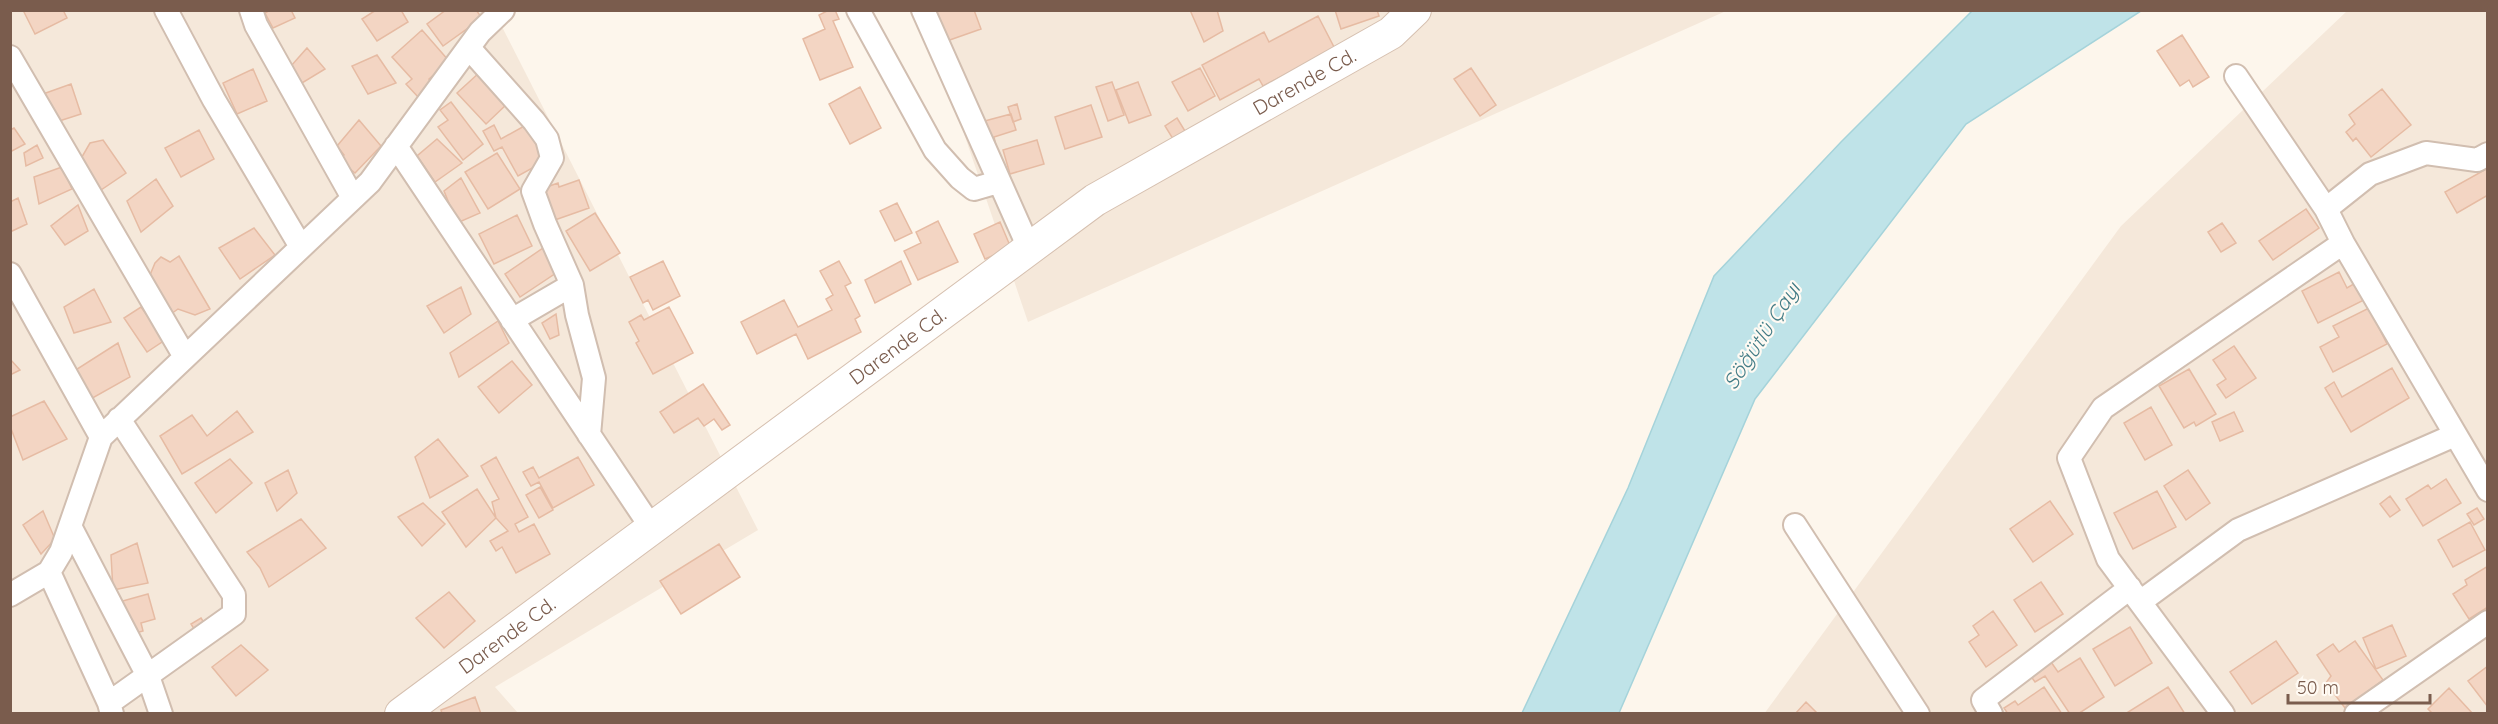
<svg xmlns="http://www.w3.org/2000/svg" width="2498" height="724" font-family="Quicksand,sans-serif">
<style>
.residential{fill:#f5e8da}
.water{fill:#bfe3e8;stroke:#a5d3da;stroke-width:1.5}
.building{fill:#f3d5c3;stroke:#e6bba3;stroke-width:1.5}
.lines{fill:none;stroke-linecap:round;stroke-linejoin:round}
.street-casing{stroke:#d1beb0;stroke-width:26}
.secondary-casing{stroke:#d6c0b0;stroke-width:34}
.street{stroke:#fff;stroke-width:22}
.secondary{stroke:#fff;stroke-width:32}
.labels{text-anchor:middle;stroke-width:4.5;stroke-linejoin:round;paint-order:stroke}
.street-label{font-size:20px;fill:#7a5c4d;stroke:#fffaf3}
.water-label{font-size:21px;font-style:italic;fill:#437c86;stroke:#fffaf3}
</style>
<rect width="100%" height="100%" fill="#fdf6ec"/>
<path class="residential" d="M922,10L1726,11L1028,322Z
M10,11H494L758,530L495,687L518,713H11Z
M2347,11H2487V713L1764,714L2121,226Z"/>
<path class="water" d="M1972,11H2141L1966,124L1755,399L1619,713H1522L1628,488L1714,276L1841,142Z"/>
<path class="building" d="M23,10H63L67,18L35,34Z
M270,10H291L295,18L273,28L265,13Z
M376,10H401L408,22L377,41L362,19Z
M446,10H476L482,18L443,46L427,24Z
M829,10H835L839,19L833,21L853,67L820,80L803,39L825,29L819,15Z
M934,10H974L981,29L944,42Z
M1190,10H1217L1223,31L1204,42Z
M1335,10H1377L1379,16L1341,29Z
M1318,16L1335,49L1263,86L1259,79L1220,100L1202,65L1264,32L1269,42Z
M422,30L449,61L429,79L434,85L419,98L406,84L412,79L392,57Z
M2182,35L2209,77L2193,87L2189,80L2180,86L2157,51Z
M307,48L325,69L302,83L291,66Z
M377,55L396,83L368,94L352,66Z
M1200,68L1215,96L1188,111L1172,82Z
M1471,68L1496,105L1480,116L1454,79Z
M253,69L267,101L237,114L223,83Z
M480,72L508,103L486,124L457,93Z
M1112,82L1124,115L1108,121L1096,87Z
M1138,82L1151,115L1129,123L1116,90Z
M71,84L81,114L53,123L43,94Z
M860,87L881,128L850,144L829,104Z
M2382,89L2411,125L2371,157L2356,138L2353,141L2346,132L2355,124L2349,115Z
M451,102L483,144L463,160L438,127L448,120L440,110Z
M1017,104L1021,119L1013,122L1008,107Z
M1091,105L1102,137L1065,149L1055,117Z
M1011,114L1016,130L994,137L996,146L984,149L977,123Z
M1177,118L1185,131L1173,139L1165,126Z
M359,120L381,146L355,173L339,160L344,155L337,146Z
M494,125L501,139L526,125L545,161L518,176L502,147L494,151L483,131Z
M14,128L25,144L10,152V130Z
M199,130L214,159L181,177L165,148Z
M437,139L462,163L435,182L417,156Z
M103,140L126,173L98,192L79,162L90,143Z
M1037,140L1044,164L1010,174L1003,150Z
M37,145L43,158L26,166L24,153Z
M497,153L520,189L488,209L465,172Z
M62,167L72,189L39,204L34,177Z
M2488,168V195L2457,213L2445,192Z
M461,178L480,213L457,223L444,191Z
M156,179L173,206L141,232L127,201Z
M579,180L589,208L552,221L541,189L558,183L559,187Z
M18,198L27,224L10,232V202Z
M897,203L912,233L895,241L880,211Z
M78,205L88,231L65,245L51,226Z
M2306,209L2319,228L2273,260L2259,241Z
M595,213L620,253L590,271L566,231Z
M517,215L532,246L494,264L479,234Z
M938,221L958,262L918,280L904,251L921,243L916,232Z
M1000,222L1011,248L985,259L974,234Z
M2222,223L2236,243L2221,252L2208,232Z
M254,228L275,255L240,279L219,248Z
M546,246L562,269L520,297L505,274Z
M179,256L210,309L195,315L178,309L171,314L150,275L155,263L161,257L170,262Z
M663,261L680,296L653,310L648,300L643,303L630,277Z
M839,261L851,283L845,286L860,316L855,319L861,332L808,359L796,334L757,354L741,322L784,300L798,327L832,310L826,299L833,295L820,271Z
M901,261L911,284L875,303L865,280Z
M2339,272L2347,288L2357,282L2366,299L2318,323L2302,291Z
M461,287L471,314L444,333L427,306Z
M94,289L111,322L74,333L64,307Z
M141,307L165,340L147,352L124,318Z
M669,307L693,353L653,374L636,343L639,341L629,322L641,315L644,320Z
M2369,308L2387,344L2333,372L2320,347L2339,337L2333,326Z
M556,314L559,335L550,339L542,323Z
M498,321L509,343L459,377L450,353Z
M118,343L130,377L89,400L74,371Z
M2234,346L2256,378L2226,398L2217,385L2226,379L2213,360Z
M10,359L20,370L10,375Z
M512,361L532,385L499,413L478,387Z
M2392,368L2409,398L2351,432L2325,388L2334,382L2342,397Z
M2189,369L2216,414L2196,426L2194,422L2184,428L2159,386Z
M703,384L730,425L722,430L714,419L704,426L698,418L674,433L660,412Z
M44,401L67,439L23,460L10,426V417Z
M2151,407L2172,445L2145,460L2124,423Z
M237,411L253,432L182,474L160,436L192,415L207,436Z
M2234,412L2243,431L2220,441L2212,422Z
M438,439L468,476L430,498L415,457Z
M496,457L528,517L515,524L519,532L534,524L550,554L516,573L502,547L496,551L490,541L508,531L496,518L492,502L499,499L481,466Z
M578,457L594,485L553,508L539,482L531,486L523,472L533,467L539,478Z
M230,459L252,483L216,513L195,483Z
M288,470L297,493L277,511L265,483Z
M2188,470L2210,503L2186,520L2164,486Z
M2446,479L2461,503L2423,526L2406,499L2428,485L2431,489Z
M540,487L553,510L539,518L526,495Z
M477,489L496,518L466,547L442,512Z
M2157,491L2176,527L2133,549L2114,513Z
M2390,496L2400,510L2390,517L2380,504Z
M2050,501L2073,534L2033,562L2010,529Z
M423,503L445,524L422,546L398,517Z
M2477,508L2484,519L2474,525L2467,514Z
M43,511L55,539L41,554L23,525Z
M301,519L326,548L269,587L260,568L247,552Z
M2470,522L2485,550L2453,567L2438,540Z
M137,543L148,583L113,590L111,555Z
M719,544L740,577L681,614L660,581Z
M2488,566V607L2469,619L2453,594L2467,585L2465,580Z
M2041,582L2063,614L2035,632L2014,600Z
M449,592L475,621L444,648L416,618Z
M148,594L155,619L141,623L143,631L128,635L119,602Z
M1993,611L2017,645L1986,667L1969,642L1979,635L1973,626Z
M201,618L206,626L196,632L191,624Z
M2392,625L2406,656L2376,669L2363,638Z
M2130,627L2152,663L2115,686L2093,649Z
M2276,641L2298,673L2252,704L2230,672Z
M2355,641L2383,680L2345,708L2326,683L2331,676L2317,655L2333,644L2339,652Z
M241,645L268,670L236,696L212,667Z
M2080,658L2104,697L2078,714H2070L2045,676L2035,682L2028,672L2049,659L2058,672Z
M2488,666V707L2468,681Z
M2044,687L2062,714H2008L2004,708L2015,701L2018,705Z
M2168,687L2185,714H2125Z
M2449,688L2473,714H2433L2428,709Z
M475,697L481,714H442L441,710Z
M1806,702L1818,714H1795Z"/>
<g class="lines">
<defs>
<path id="street" d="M166,10L214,100L301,247
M251,10L256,25L353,198
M858,10L935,150L960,178L974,189L998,182
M923,10L1029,248
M469,48L534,121L547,139L552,158L533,191L545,224L572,285L512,320
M10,57L185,357
M2236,76L2326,209
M396,146L651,527
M2343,243L2326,209L2370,174L2426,153L2477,160L2488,154
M10,274L101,437
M572,285L577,315L594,378L589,435
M1795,525L1918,714
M70,526L148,676L161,714
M49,572L109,703L112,714
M10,595L49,572L61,552L101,437L370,182L480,32L503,10
M2140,602L2238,530L2455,435
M109,703L234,614V595L119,419
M1991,714L1983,700L2130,588
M2223,714L2108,559L2069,458L2103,408L2343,243L2488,490
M2356,714L2488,622"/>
<g id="secondary">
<path id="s1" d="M401,714L1095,200L1391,33L1415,10"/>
</g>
</defs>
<use href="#street" class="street-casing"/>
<use href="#secondary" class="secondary-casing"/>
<use href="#street" class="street"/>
<use href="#secondary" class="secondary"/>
</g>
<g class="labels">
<g class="street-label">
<text dy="7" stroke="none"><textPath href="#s1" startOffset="1104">Darende Cd.</textPath></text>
<text dy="7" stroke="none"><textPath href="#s1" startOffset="618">Darende Cd.</textPath></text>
<text dy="7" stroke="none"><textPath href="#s1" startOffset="132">Darende Cd.</textPath></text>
</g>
<g class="water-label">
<text transform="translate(1762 336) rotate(-57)" y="7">Söğütlü Çayı</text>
</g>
</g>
<rect width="2498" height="724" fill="none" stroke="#7a5c4d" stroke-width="24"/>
<path d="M2288 694v9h142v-9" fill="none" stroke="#7a5c4d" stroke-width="3"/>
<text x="2297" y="694" font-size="18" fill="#7a5c4d" stroke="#fffaf3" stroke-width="4.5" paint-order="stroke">50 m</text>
</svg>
